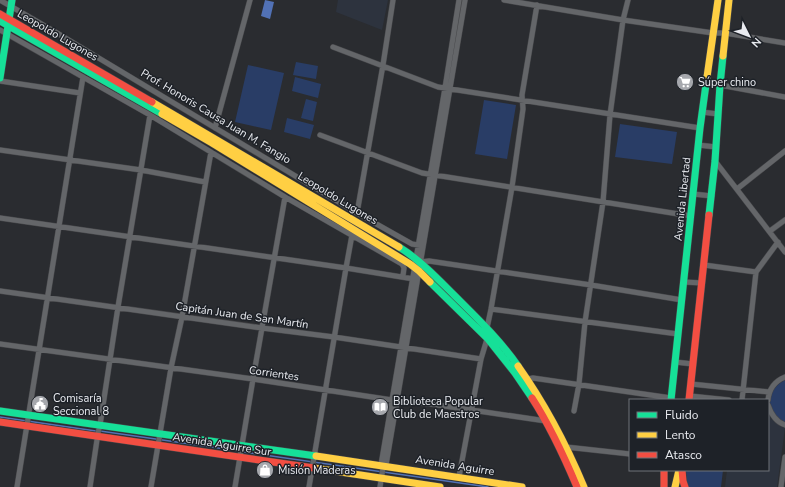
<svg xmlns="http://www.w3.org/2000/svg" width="785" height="487" font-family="'Nunito Sans',sans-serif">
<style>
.built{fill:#2d333e}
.green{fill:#293d66}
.water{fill:#5171b5}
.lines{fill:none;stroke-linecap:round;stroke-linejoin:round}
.stream{stroke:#5171b5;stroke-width:1.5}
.street-casing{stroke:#47484b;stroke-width:6}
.fast-casing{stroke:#47484b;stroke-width:8}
.slow-casing{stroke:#47484b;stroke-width:8}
.jam-casing{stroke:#47484b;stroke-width:8}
.street{stroke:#646669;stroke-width:5}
.fast{stroke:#16e098;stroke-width:7}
.slow{stroke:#ffcf43;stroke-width:7}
.jam{stroke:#f24e42;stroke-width:7}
.labels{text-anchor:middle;stroke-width:3;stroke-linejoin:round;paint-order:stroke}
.street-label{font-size:11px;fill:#e9ebf0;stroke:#1e2228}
.poi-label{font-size:11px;fill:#e9ebf0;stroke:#1e2228;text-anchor:start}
</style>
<rect width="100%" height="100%" fill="#2a2c30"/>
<path class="built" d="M338,0H388L382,30L336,12Z
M768,415L780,426L785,428L777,487H725L727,470H768Z"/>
<path class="green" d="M296,62L318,66L316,79L293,75Z
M248,65L284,73L271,130L235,122Z
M295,77L321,84L318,98L292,91Z
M306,99L317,102L313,121L301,118Z
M484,100L516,105L507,159L475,154Z
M287,118L314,125L310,139L284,132Z
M620,124L677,132L672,164L615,157Z
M785,380V422C764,414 766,389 785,380Z
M686,470H723L721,487H688L687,484Z"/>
<path class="water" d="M265,0L274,2L270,19L261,16Z"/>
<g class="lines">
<path class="stream" d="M0,417L96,431
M100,431L239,451
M243,452L488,487"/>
<defs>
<path id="street" d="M0,0L57,33L357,213L412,244L423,246
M504,0L623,20L713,33H725L785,43
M0,30L150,115L285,197L402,264L404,268L403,276
M333,47L438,87L700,128
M0,81L80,93
M720,85L785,97
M702,112L718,114
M215,128L250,0
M320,135L422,173L691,216
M698,145L716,147
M0,150L141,170L205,182
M715,161L785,252
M737,189L785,151
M693,194L712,196
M357,213L383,65L393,0
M0,218L346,268L414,279
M770,231L785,220
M420,262L429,261L591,285L682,300
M704,265L756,272
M684,282L702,283
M0,291L262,328L334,337L481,359
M491,309L678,334
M487,328L491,309L512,187L523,109L522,95L537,5
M0,344L253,379L392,400L431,404L546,421
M675,362L693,364
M528,379L533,378L671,398
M691,384L769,392
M690,396L729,400
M742,400L756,272L778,242
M768,400C769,389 775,381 785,377
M768,405C771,414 776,422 785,425
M574,411L579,384L585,322L603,202L610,115L623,20L628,0
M566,447L630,454
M384,468L386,465L465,0
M459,477L481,359L487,339
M17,487L83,77
M90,487L98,433L100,425L118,307L150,115
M151,487L171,368L182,317L211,152
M235,487L253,379L285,197
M309,487L346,268L352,235
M380,487L383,468L381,465L445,88L459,0
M781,487L785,457"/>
<path id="fast" d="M0,21L162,114
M0,78L12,0
M709,215L715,161L720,85L723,56
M399,247C420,260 437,278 454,295C477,318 500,340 518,366
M430,282L488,339L515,373L532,398
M671,400L700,128L707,77
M0,411L316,456"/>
<path id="slow" d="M723,56L729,0
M707,77L718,0
M152,102L399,247
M162,114L212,143L410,264L419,271L430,282
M518,366C545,404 566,444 584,487
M316,456L522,487
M314,468L440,487
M675,487L679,470"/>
<path id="jam" d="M0,14L152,102
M532,398C550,426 564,456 577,487
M689,400L709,215
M0,422L314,468
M664,470V487
M682,470L683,481L685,487"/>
</defs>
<use href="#street" class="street-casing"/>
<use href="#fast" class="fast-casing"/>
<use href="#slow" class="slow-casing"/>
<use href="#jam" class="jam-casing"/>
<use href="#street" class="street"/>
<use href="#fast" class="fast"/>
<use href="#slow" class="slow"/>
<use href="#jam" class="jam"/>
</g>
<defs>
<symbol id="supermarket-disc" viewBox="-11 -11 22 22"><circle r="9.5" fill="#a6a8ad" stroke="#1e2228"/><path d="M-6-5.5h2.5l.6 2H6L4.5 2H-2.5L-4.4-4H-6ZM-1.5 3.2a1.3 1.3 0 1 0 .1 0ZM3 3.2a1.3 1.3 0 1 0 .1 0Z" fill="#fff"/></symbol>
<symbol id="civic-disc" viewBox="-11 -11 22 22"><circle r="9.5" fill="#a6a8ad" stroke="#1e2228"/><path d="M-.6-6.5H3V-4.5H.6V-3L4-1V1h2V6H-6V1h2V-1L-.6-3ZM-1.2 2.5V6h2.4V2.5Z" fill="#fff"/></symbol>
<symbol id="library-disc" viewBox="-11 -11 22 22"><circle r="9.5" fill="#a6a8ad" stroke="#1e2228"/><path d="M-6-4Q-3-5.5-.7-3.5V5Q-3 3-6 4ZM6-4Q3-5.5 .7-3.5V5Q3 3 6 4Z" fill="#fff"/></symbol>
<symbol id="shop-disc" viewBox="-11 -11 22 22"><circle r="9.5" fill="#a6a8ad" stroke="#1e2228"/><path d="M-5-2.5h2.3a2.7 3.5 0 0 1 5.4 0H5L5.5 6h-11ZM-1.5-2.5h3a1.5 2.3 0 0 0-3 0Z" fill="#fff"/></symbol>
</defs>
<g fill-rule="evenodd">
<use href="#supermarket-disc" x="675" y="72" width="20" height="20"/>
<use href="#civic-disc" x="30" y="394" width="20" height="20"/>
<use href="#library-disc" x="370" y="397" width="20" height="20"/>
<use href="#shop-disc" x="255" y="460" width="20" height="20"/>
</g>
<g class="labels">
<g class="street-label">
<text transform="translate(58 35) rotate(30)" y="4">Leopoldo Lugones</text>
<text transform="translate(216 116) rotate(31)" y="4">Prof. Honoris Causa Juan M. Fangio</text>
<text transform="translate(338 198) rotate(31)" y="4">Leopoldo Lugones</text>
<text transform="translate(682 199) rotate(-84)" y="4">Avenida Libertad</text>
<text transform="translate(242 315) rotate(8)" y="4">Capitán Juan de San Martín</text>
<text transform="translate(274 373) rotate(8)" y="4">Corrientes</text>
<text transform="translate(222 444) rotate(9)" y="4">Avenida Aguirre Sur</text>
<text transform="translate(455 465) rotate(9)" y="4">Avenida Aguirre</text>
</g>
<g class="poi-label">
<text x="698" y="86">Súper chino</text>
<text x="53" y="402">Comisaría<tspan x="53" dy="13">Seccional 8</tspan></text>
<text x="393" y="405">Biblioteca Popular<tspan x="393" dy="13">Club de Maestros</tspan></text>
<text x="278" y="474">Misión Maderas</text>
</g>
</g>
<rect x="629" y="399" width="140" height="72" fill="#1e2228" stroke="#6f7278"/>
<rect x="637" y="412" width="20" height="6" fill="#16e098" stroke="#6f7278"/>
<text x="665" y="419" font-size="12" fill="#e9ebf0">Fluido</text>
<rect x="637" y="432" width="20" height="6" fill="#ffcf43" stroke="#6f7278"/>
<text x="665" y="439" font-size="12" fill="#e9ebf0">Lento</text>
<rect x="637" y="452" width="20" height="6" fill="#f24e42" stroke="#6f7278"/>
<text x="665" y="459" font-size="12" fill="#e9ebf0">Atasco</text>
<g transform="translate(749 36) rotate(132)" stroke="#1e2228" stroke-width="3" paint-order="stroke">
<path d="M0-3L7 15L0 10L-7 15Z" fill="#e9ebf0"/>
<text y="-6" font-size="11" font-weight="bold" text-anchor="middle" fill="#e9ebf0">N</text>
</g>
</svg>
